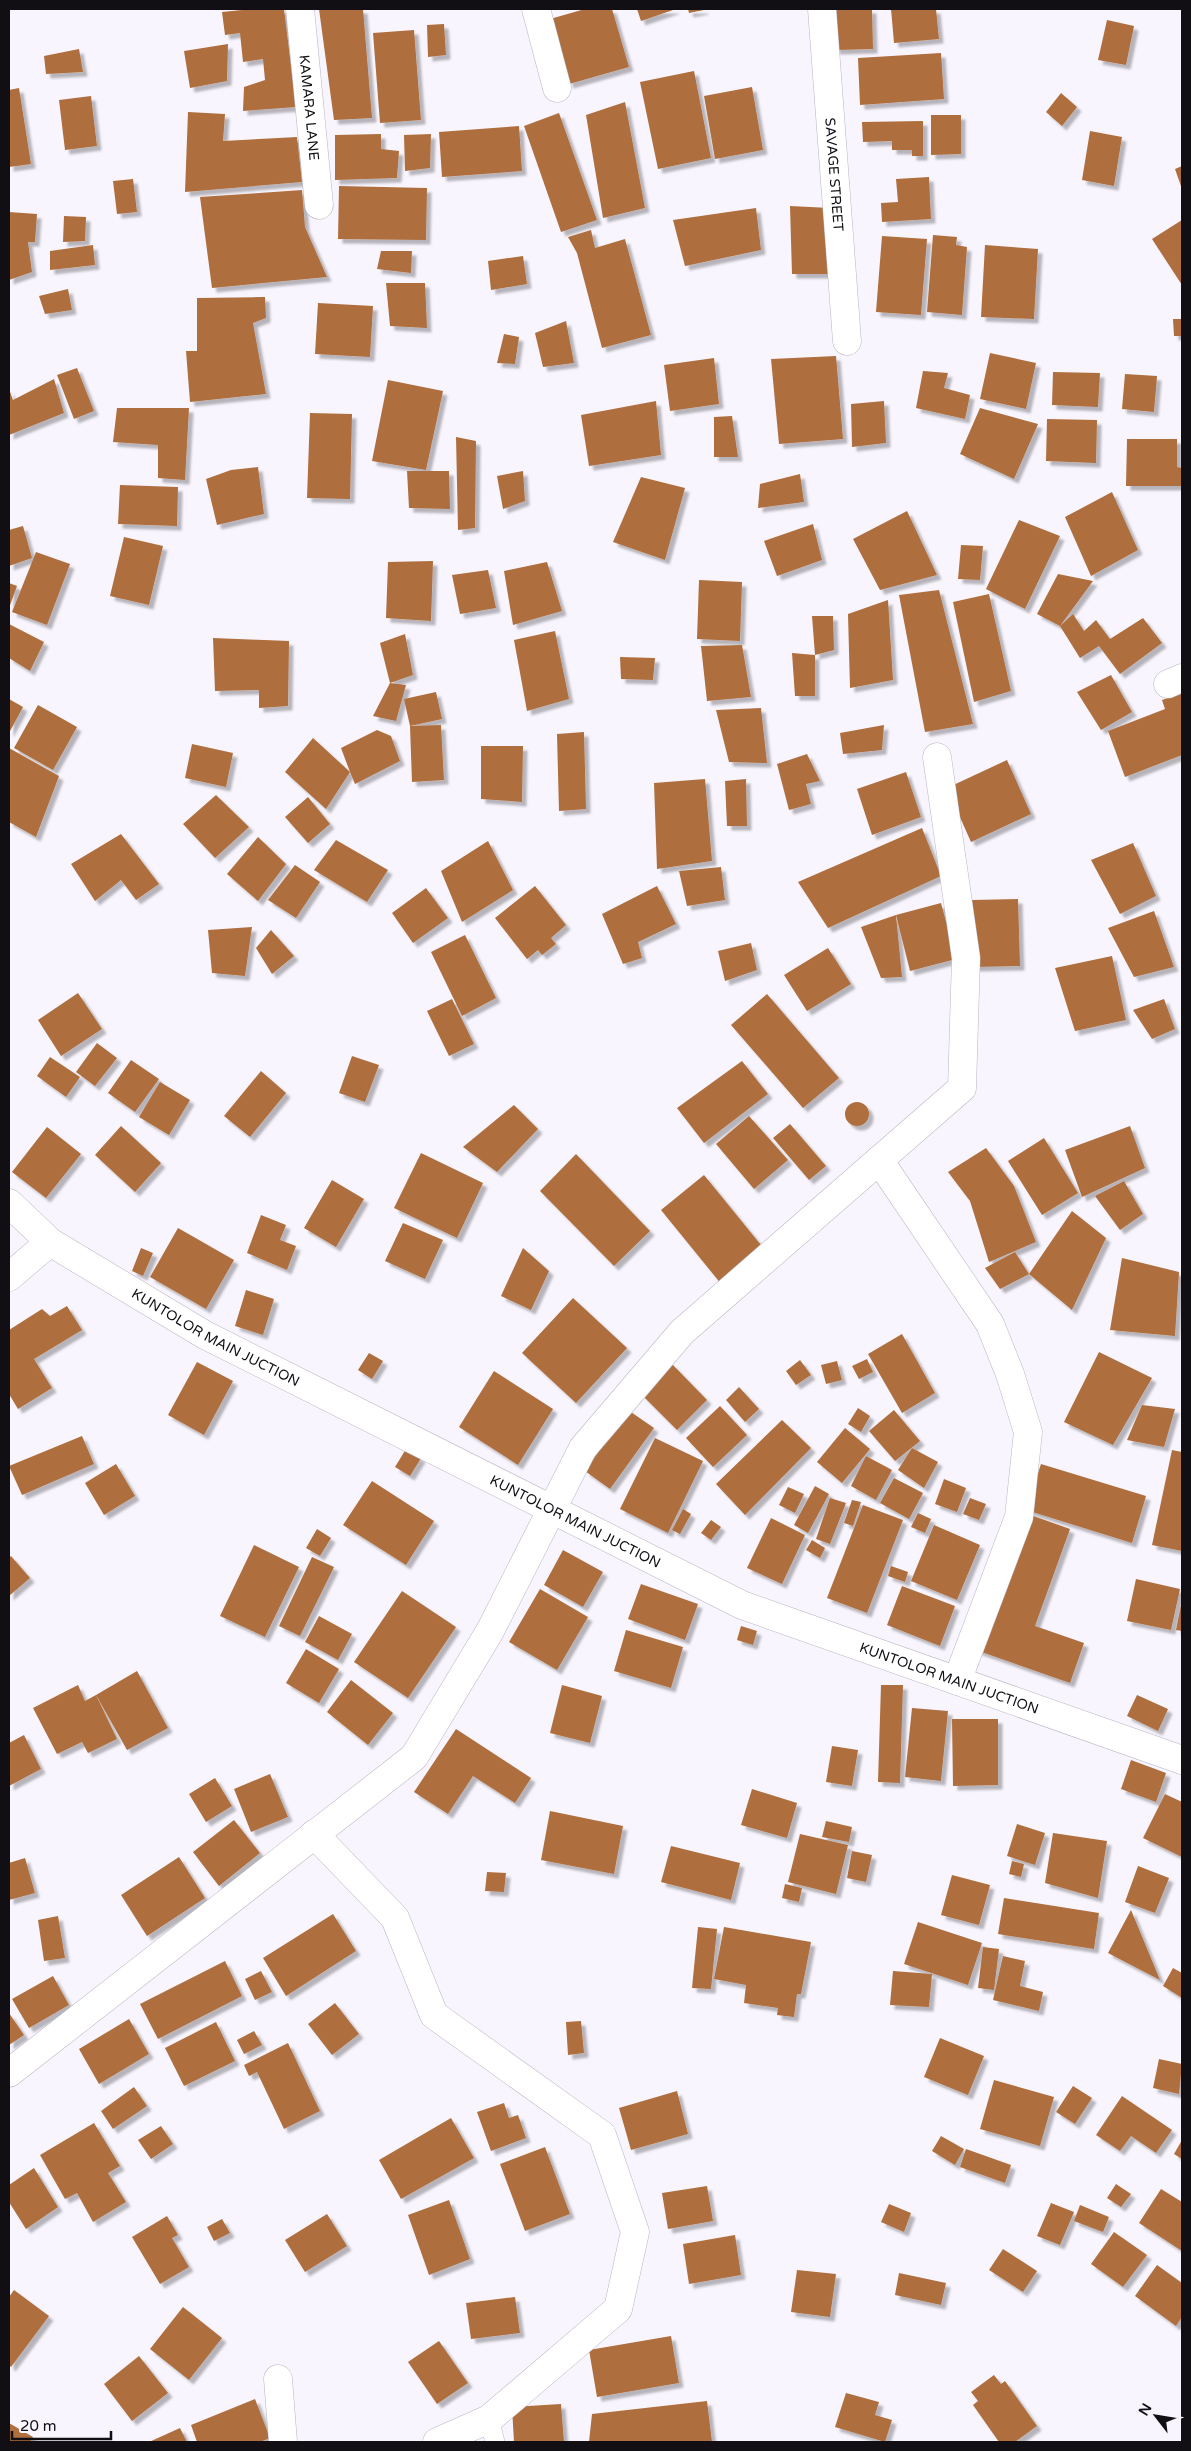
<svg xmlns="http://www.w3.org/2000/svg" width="1191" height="2451" font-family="'Varela Round',sans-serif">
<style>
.building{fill:#af6e3c;filter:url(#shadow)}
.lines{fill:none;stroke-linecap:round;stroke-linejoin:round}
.lane-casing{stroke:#bab5c3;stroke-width:20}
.street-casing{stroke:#bab5c3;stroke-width:29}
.lane{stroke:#fff;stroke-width:19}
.street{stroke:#fff;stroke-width:28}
.labels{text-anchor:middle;stroke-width:4;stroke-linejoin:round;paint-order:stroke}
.street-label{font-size:14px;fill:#110f14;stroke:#f8f5fe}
</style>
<defs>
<filter id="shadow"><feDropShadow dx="4.5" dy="4.5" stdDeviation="1" flood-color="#0004"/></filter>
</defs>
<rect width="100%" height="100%" fill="#f8f5fe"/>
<path class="building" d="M252,9H284L296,107L243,111L244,87L265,80L263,59L243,62L240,33L225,35L222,12Z
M319,9H363L372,118L334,120Z
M585,9H612L629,67L569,84L550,19Z
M637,9H676L641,21Z
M688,9H704V10L689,13Z
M834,9H872L873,49L835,50Z
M891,9H936L939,39L894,43Z
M1107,20L1134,26L1126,65L1098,60Z
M444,24L446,55L428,57L427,25Z
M414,30L421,120L380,123L373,33Z
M228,44L227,81L190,88L184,51Z
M79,49L83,72L46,74L44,56Z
M941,53L944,99L860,105L858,58Z
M694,71L711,158L658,169L640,82Z
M752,87L763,150L715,159L704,96Z
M19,88L31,164L9,167V90Z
M1061,93L1077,107L1062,126L1046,112Z
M91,96L97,146L65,150L59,100Z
M625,102L645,208L603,218L586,115Z
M188,112L225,114L223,141L297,137L302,182L185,192Z
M559,113L597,220L561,232L524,126Z
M931,115H961V154L931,155Z
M923,121V156H912V150H892V141L863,142L862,122Z
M519,126L522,171L442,177L439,132Z
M1090,131L1122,137L1114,186L1082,180Z
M381,134V149L399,151L397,178L335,180V135Z
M431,134L430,168L405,171L404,135Z
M1182,166V189L1175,169Z
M929,177L931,219L882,222L881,203L898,202L896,179Z
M133,179L137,212L117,214L113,181Z
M339,186L427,188L426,240L338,239Z
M302,190L305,227L327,277L212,288L200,197Z
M790,206L830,208L835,274H792Z
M756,208L761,250L685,266L673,220Z
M9,212L37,214L35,242H28L32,272L9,280Z
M64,216L86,217L85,241L63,242Z
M1182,220V285L1152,239Z
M591,230L595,248L625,239L651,335L602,348L577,253L568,237Z
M933,235L957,237L956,245L967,247L962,315L927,312Z
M882,236L927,239L921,315L876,312Z
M93,245L95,265L50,270V251Z
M985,245L1038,249L1034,319L981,317Z
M381,251H412L411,273L377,269Z
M523,256L527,284L491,290L488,261Z
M386,283H425L427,328L390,326Z
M68,289L72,310L45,314L39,296Z
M265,297L266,318L253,323L266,394L190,402L186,351H197V298Z
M318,303L373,306L370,357L315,354Z
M1173,319H1182V336H1174Z
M566,321L574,363L543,367L535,333Z
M504,334L519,337L515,364L497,363Z
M990,353L1036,363L1026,409L980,399Z
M836,356L843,439L779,444L771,359Z
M714,358L719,404L670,411L664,365Z
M77,368L94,411L74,419L57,375Z
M923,371L948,373L944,388L970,395L965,419L916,408Z
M1053,372L1100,373L1098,407L1052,405Z
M1125,374L1157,376L1154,412L1122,409Z
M54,379L64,413L9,435V389L13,400Z
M388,380L443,391L426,470L372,461Z
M656,401L661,455L589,466L581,415Z
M884,401L886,443L852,447L851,404Z
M117,408H189L185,480L158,478V445L113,442Z
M980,408L1038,424L1014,479L960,454Z
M310,413L352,414L350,499L307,498Z
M732,416L738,457H714V417Z
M1047,419L1097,420L1096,463L1046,461Z
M456,437L476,441L475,528L458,530Z
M1127,439H1177V467L1182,468V486H1126Z
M258,467L264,514L217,525L206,479L231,470Z
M407,471H449L450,509L409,508Z
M523,471L525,501L503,509L497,476Z
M800,474L804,502L758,508L760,484Z
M641,477L685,488L665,560L613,542Z
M120,485L178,487L177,526L118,524Z
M1112,492L1138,550L1091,576L1065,517Z
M907,511L937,575L880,590L853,539Z
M1019,520L1060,536L1025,609L986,589Z
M813,524L822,560L777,576L764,541Z
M23,526L32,558L9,566V530Z
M124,537L163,546L149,605L110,596Z
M961,545L983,546L980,580L958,579Z
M36,552L70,564L47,625L12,612Z
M433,561L431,621L386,618L388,562Z
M547,562L562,611L513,625L504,571Z
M488,570L496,608L460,614L452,575Z
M1058,574L1093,581L1060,626L1037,614Z
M699,580L742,582L740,641L697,639Z
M9,583L17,586L9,608Z
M939,590L973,724L925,732L899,595Z
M989,594L1011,691L974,702L953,602Z
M888,600L893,680L850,688L848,614Z
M1073,614L1084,631L1096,620L1110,639L1143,618L1162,643L1120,674L1099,646L1080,658L1060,626Z
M812,616H833L834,650L815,655V696H795L792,653L815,655Z
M9,624L44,642L30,671L9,658Z
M555,631L569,699L527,711L514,640Z
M405,634L413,675L390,683L380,643Z
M213,638L289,641L288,706L259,708V690L215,691Z
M742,645L751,697L707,701L701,646Z
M620,657L655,658L653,680L621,679Z
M1111,675L1132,712L1101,730L1077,692Z
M390,683L406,685L396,721L373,716Z
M436,692L442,719L410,726L441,725L444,780L412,782L410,726L404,699Z
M1182,693V755L1125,777L1108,731L1165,709L1162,700Z
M9,699L23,707L9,733Z
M38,705L77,727L53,770L14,748Z
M761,708L767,763L729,762L716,710Z
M884,725L882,750L843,754L840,733Z
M377,730L391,736L400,761L355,784L350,772L326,809L285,772L313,738L350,772L341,748Z
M584,732L586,809L559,811L557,734Z
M192,744L233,753L226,787L185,778Z
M481,746H523L522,802L481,799Z
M9,748L59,776L36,837L9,822Z
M807,754L820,781L806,784L811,804L789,810L777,764Z
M1007,760L1031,814L971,842L947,788Z
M906,772L921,817L872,835L857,789Z
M705,779L712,861L657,869L654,783Z
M746,779L747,826H727L725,781Z
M216,795L249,827L215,858L183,824Z
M308,797L330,824L308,843L285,817Z
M922,828L941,876L828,928L798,882Z
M121,834L159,884L136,900L121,880L95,901L71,864Z
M258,837L286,864L258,901L227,874Z
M336,840L388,870L367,902L314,870Z
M488,841L513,890L462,922L441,871Z
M1133,843L1156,896L1120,914L1091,860Z
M295,865L320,882L296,918L268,900Z
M721,867L725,900L687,906L679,871Z
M535,886L566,925L551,938L556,944L542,955L538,950L527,959L495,918Z
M657,886L676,924L638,942L642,958L623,964L602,914Z
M426,888L448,918L413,943L392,913Z
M1018,899L1020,966L974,967L972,900Z
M941,903L956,959L910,971L896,915L902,977L881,978L861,927L896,915Z
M1154,911L1174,967L1134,977L1108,928Z
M252,927L245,976L212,973L208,930Z
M271,930L294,956L272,974L256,948Z
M465,935L496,998L462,1016L431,952Z
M751,943L757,970L725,981L718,951Z
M828,948L851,984L807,1011L784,975Z
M1112,956L1126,1020L1075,1031L1055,968Z
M78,993L102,1029L61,1056L38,1020Z
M767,994L839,1078L803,1108L731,1025Z
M452,999L474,1044L449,1056L427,1011Z
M1164,999L1175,1029L1152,1039L1133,1010Z
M97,1043L117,1058L95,1086L76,1072Z
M352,1056L379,1065L365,1102L339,1093Z
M50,1057L80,1077L66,1097L37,1076Z
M131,1060L159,1079L135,1112L108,1093Z
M742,1061L768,1094L704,1143L677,1108Z
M261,1071L286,1093L250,1137L224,1116Z
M160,1082L190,1100L169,1135L139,1117Z
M845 1114a12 12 0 1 1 24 0a12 12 0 1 1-24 0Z
M514,1105L538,1129L497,1172L463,1147Z
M749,1116L788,1160L754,1189L716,1144Z
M790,1124L826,1166L809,1180L773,1138Z
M121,1126L161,1163L135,1192L95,1155Z
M1130,1126L1145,1168L1082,1197L1065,1150Z
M47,1127L81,1154L46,1198L12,1172Z
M1044,1138L1078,1193L1042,1215L1008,1161Z
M986,1148L1014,1186L1036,1242L989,1262L970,1201L948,1172Z
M421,1153L483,1183L457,1238L394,1208Z
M576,1154L650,1231L614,1266L540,1191Z
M704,1175L765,1250L722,1285L661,1210Z
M332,1180L364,1199L336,1247L304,1228Z
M1124,1181L1143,1214L1120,1230L1095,1196Z
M1072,1211L1106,1238L1072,1310L1029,1274Z
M261,1215L286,1225L280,1240L296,1246L287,1270L247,1253Z
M403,1223L443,1240L425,1279L385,1261Z
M178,1228L234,1260L206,1309L150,1277Z
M141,1248L153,1253L143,1276L132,1271Z
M523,1248L549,1271L531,1310L501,1296Z
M1015,1252L1029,1274L1000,1289L985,1268Z
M1122,1258L1179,1272L1175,1336L1110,1330Z
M246,1290L274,1299L263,1335L235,1326Z
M573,1298L627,1348L576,1403L522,1353Z
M67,1306L82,1330L34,1359L52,1388L18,1409L9,1394V1330L42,1309L50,1316Z
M902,1334L935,1393L902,1413L868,1354Z
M1099,1352L1152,1378L1113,1445L1064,1422Z
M369,1353L383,1361L372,1379L358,1370Z
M867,1359L873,1372L859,1379L852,1366Z
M800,1360L811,1375L796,1385L786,1371Z
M837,1361L842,1380L826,1384L821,1365Z
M197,1362L233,1381L204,1435L168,1415Z
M672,1364L707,1400L677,1430L641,1394Z
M494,1371L553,1409L518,1465L459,1427Z
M739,1387L759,1409L745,1422L726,1400Z
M1142,1405L1175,1409L1164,1447L1127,1440Z
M720,1406L747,1435L713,1467L686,1438Z
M858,1408L870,1416L861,1432L848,1424Z
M628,1410L654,1428L610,1489L585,1471Z
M894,1410L920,1441L895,1461L869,1431Z
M782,1420L811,1448L745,1515L716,1484Z
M845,1428L870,1449L842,1483L817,1462Z
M82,1436L94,1464L22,1495L9,1466Z
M655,1438L703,1461L668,1533L620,1509Z
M912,1448L938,1462L924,1488L898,1470Z
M406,1449L421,1458L410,1476L395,1467Z
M1172,1450L1182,1452V1551L1152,1545Z
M866,1456L892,1470L876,1500L851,1486Z
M116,1464L135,1496L104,1515L85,1483Z
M1041,1464L1146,1496L1132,1543L1026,1510Z
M894,1478L923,1493L909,1519L880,1503Z
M944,1479L966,1488L957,1512L935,1504Z
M372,1481L434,1521L406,1565L343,1525Z
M815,1486L829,1494L808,1533L794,1525Z
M788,1487L804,1494L795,1513L779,1505Z
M830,1498L846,1503L830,1544L816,1539Z
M970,1498L986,1504L979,1520L963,1514Z
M852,1500L861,1502L853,1526L844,1523Z
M863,1505L903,1520L867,1613L827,1598Z
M683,1509L691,1514L680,1534L672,1530Z
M918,1513L931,1519L925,1533L911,1527Z
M1025,1513L1070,1529L1035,1626L1084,1643L1070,1683L976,1650Z
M771,1518L805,1535L782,1584L747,1568Z
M711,1520L721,1527L711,1540L701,1533Z
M934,1525L980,1545L957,1600L911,1581Z
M317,1529L331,1538L320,1556L306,1548Z
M812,1540L825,1548L820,1558L806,1550Z
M254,1545L299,1567L265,1637L220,1616Z
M563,1550L603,1572L583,1607L544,1585Z
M11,1556L30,1578L9,1596V1558Z
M312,1557L334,1567L300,1636L279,1626Z
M891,1566L908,1572L905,1582L888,1576Z
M1136,1579L1180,1589L1171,1630L1127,1621Z
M641,1584L698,1604L685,1640L628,1619Z
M902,1586L955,1606L940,1646L887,1625Z
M540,1589L588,1617L557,1670L509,1642Z
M402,1591L456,1627L408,1698L354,1662Z
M1181,1605H1182V1631L1176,1630Z
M319,1616L352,1634L338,1660L305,1642Z
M741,1626L757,1631L753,1645L737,1640Z
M626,1630L683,1647L671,1688L614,1671Z
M306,1649L339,1669L319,1703L286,1683Z
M137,1671L168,1728L127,1750L96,1695Z
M351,1680L393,1713L368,1745L327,1712Z
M78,1685L85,1701L96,1695L117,1739L88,1753L82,1742L57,1754L33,1708Z
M562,1685L602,1696L590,1743L550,1733Z
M881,1685H903L900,1783L878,1782Z
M1137,1695L1168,1709L1158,1731L1127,1716Z
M912,1708L948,1711L941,1781L905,1777Z
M952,1719H998V1785L953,1786Z
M456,1729L531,1778L515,1803L473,1776L448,1814L414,1792Z
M24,1735L41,1769L9,1786V1743Z
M832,1746L858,1750L852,1786L826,1782Z
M1131,1760L1166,1773L1156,1802L1121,1789Z
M270,1774L288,1817L251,1832L234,1789Z
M215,1778L232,1806L206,1822L189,1794Z
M752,1789L797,1803L787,1838L741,1825Z
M1165,1794L1182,1802V1857L1143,1838Z
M550,1811L623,1826L614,1874L541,1860Z
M234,1820L260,1853L219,1886L193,1852Z
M826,1821L852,1827L849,1842L822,1837Z
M1017,1824L1045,1833L1035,1865L1007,1856Z
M1053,1833L1107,1841L1098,1898L1045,1883Z
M800,1834L848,1845L836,1894L788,1882Z
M671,1846L740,1863L731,1900L661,1882Z
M852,1851L872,1855L866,1882L847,1878Z
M179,1857L205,1898L147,1936L121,1895Z
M25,1858L35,1893L9,1900V1863Z
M1012,1861L1024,1864L1021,1877L1009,1874Z
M1138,1866L1169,1878L1155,1913L1125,1902Z
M487,1872L506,1873L504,1892L485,1891Z
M952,1875L990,1885L979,1925L941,1915Z
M785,1884L802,1888L799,1902L782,1898Z
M1004,1898L1099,1913L1094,1949L998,1934Z
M1131,1910L1160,1980L1108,1953Z
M333,1914L356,1951L286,1996L263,1958Z
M58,1916L65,1958L44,1961L38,1920Z
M918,1922L982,1943L968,1985L904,1964Z
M698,1927L717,1929L711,1989L692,1988Z
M724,1927L811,1942L801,1994H797L794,2017L777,2015L778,2008L744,2003L746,1985L714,1979Z
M983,1947L999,1949L994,1990L978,1988Z
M1003,1956L1025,1961L1020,1986L1043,1992L1039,2011L993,2000Z
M225,1961L242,1996L158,2039L140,2004Z
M1173,1968L1182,1973V1998L1163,1986Z
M261,1971L272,1992L255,2000L245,1979Z
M893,1971L932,1974L929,2007L890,2005Z
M53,1976L69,2005L29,2028L12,1999Z
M335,2003L359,2034L332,2055L308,2024Z
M9,2013L24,2035L9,2045Z
M129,2019L149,2054L99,2084L79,2049Z
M581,2021L584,2053L568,2055L566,2022Z
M216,2022L235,2061L184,2086L165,2048Z
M254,2031L262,2045L244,2054L237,2040Z
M940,2038L984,2056L968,2095L924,2077Z
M288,2043L320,2111L284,2129L257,2072L249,2076L244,2065Z
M1159,2059L1182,2064L1179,2094L1153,2088Z
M994,2080L1054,2097L1040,2146L980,2129Z
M1073,2086L1092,2098L1075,2124L1056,2112Z
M134,2087L147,2106L113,2129L101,2111Z
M677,2091L688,2134L631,2150L619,2108Z
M1122,2096L1172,2130L1156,2153L1131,2136L1120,2151L1096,2135Z
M504,2103L509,2118L518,2115L526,2138L491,2151L477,2112Z
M451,2118L474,2158L401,2199L379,2160Z
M94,2123L120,2166L108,2173L126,2202L93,2222L77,2193L65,2199L40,2155Z
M161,2126L173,2144L151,2159L138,2140Z
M941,2136L964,2149L955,2165L932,2151Z
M1182,2140V2159L1174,2154Z
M545,2147L570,2214L525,2231L500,2164Z
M966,2149L1011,2165L1005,2183L960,2167Z
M34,2168L58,2207L26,2229L9,2202V2185Z
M1116,2184L1131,2194L1121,2207L1107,2198Z
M707,2186L713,2221L668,2229L662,2193Z
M1161,2189L1182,2202V2251L1139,2223Z
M449,2200L470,2259L429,2275L408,2215Z
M1051,2203L1074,2212L1060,2245L1037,2236Z
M889,2204L911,2213L904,2232L881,2222Z
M1080,2205L1109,2217L1103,2232L1074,2221Z
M327,2214L347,2246L305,2272L285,2240Z
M167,2216L178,2235L172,2238L189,2267L160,2284L132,2237Z
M222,2219L230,2233L214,2241L207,2227Z
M1114,2232L1147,2255L1123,2287L1091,2264Z
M735,2235L741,2275L689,2284L683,2244Z
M1003,2249L1037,2271L1023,2292L989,2270Z
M1157,2265L1182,2283V2317L1176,2326L1135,2296Z
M797,2270L836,2274L830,2317L791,2312Z
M899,2273L946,2283L941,2305L895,2295Z
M14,2290L49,2316L11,2367L9,2365V2297Z
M515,2297L520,2333L471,2339L466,2303Z
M183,2307L222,2338L189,2380L150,2349Z
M671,2336L679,2383L597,2397L589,2350Z
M439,2341L468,2383L437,2404L408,2362Z
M139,2356L168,2393L132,2421L104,2384Z
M994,2375L1001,2384L1005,2381L1037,2426L1015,2442H999L973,2405L978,2401L971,2392Z
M846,2393L879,2402L875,2415L892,2420L885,2442L835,2427Z
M255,2399L270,2438L260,2442H197L191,2425Z
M707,2401L712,2442H589L592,2414Z
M561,2404L564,2442H514L512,2407Z
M9,2423L33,2437L30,2442H9Z
M180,2428L187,2442H149Z"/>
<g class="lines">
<defs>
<path id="lane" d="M489,2419L495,2442"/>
<g id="street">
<path id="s1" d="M300,9L319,205"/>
<path d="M536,9L557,88"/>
<path id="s2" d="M822,9L847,341"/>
<path d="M1168,684L1182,678"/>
<path d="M879,1160L990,1324L1010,1374L1028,1432L1019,1517L957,1681"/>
<path id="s3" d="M9,1203L50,1242L205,1335L742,1605L1182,1760"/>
<path d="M9,1277L50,1242"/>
<path d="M314,1834L395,1918L434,2015L602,2135L635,2232L618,2309L489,2419L437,2442"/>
<path d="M9,2073L414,1757L490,1631L583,1448L682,1332L962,1088L966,958L937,757"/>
<path d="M278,2379L283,2442"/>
</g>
</defs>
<use href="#lane" class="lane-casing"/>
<use href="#street" class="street-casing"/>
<use href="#lane" class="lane"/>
<use href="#street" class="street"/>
</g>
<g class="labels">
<g class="street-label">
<text dy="5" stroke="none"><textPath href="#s1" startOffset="99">KAMARA LANE</textPath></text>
<text dy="5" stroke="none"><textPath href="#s2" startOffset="166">SAVAGE STREET</textPath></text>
<text dy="5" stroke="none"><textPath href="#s3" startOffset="248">KUNTOLOR MAIN JUCTION</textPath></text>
<text dy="5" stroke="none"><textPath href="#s3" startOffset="652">KUNTOLOR MAIN JUCTION</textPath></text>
<text dy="5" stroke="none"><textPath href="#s3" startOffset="1058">KUNTOLOR MAIN JUCTION</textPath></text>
</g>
</g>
<rect width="1191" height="2451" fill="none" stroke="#110f14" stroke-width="20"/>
<g transform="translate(1156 2416) rotate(301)" stroke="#f8f5fe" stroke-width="4" paint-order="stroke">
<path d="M0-4L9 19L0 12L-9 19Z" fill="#110f14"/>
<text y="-8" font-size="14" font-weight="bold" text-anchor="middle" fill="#110f14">N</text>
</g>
<path d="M12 2431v8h99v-8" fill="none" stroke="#110f14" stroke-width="2.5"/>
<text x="20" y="2431" font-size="15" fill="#110f14" stroke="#f8f5fe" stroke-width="4" paint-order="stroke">20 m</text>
</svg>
